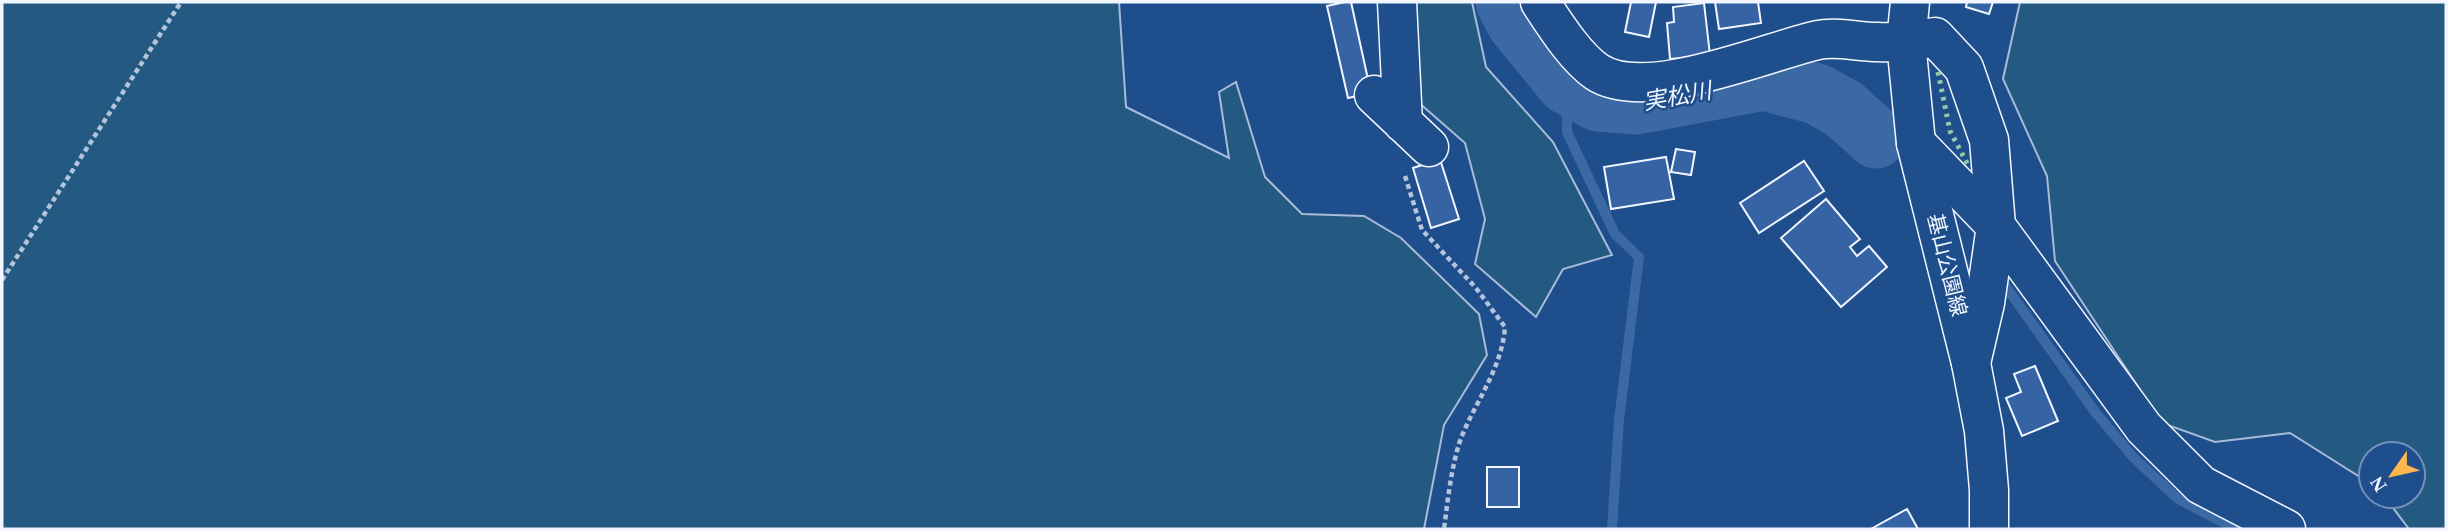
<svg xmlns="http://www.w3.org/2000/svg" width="2448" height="531" font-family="'Times New Roman','Noto Sans JP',serif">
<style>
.green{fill:#245a82;stroke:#a8bbd7;stroke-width:2}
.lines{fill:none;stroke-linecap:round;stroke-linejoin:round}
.stream{stroke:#3b69a3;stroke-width:10}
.river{stroke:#3b69a3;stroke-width:61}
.building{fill:#3563a3;stroke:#f2f6ff;stroke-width:2}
.minor-casing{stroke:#f2f6ff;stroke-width:41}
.major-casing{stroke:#f2f6ff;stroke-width:41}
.path{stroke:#b3c4dc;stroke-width:4.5;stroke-dasharray:5 3.5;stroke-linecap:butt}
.minor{stroke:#1f4e8c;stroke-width:38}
.major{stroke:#1f4e8c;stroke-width:38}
.hedge{stroke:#97c8a6;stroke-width:5;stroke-dasharray:3.5 5;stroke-linecap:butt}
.labels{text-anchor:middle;stroke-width:5;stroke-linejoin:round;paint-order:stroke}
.street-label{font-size:21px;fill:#f2f6ff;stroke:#1f4e8c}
.water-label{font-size:23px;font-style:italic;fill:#f2f6ff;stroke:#1f4e8c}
</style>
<rect width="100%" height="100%" fill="#1f4e8c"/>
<path class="green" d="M2,2H1119L1126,107L1229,158L1219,92L1236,82L1265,177L1302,214L1364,216L1401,238L1479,314L1487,355L1444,425L1424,529H2Z
M1416,2H1472L1486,67L1553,142L1612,255L1563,269L1536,317L1475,264L1485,219L1465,143L1418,102Z
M2020,2H2446V529H2409L2384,496H2413V454H2371V484L2290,433L2215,442L2162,423L2055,261L2047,176L2003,79Z"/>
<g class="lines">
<path class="stream" d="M1567,84V132L1615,234L1639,257L1619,420L1612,529
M1999,277L2095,412L2133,457L2178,499L2236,529"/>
<path class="river" d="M1506,2L1517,23L1567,84L1598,101L1636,104L1764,80L1817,94L1844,109L1876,138"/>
</g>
<path class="building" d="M1345,2H1351L1371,93L1348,98L1327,6Z
M1631,2H1656L1649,37L1625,32Z
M1715,2H1758L1761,23L1719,29Z
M1967,2H1993L1989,14L1966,7Z
M1704,3L1710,55L1670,59L1667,23L1674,22L1673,7Z
M1676,149L1695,152L1691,175L1671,172Z
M1666,157L1674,199L1611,209L1604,167Z
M1440,159L1459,219L1431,228L1413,168Z
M1804,161L1824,191L1759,233L1740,203Z
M1826,199L1860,239L1850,247L1857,256L1869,246L1887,267L1841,307L1781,238Z
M2035,366L2058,421L2022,436L2006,398L2021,392L2014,374Z
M1487,467H1519V507H1487Z
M1907,509L1918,529H1871Z"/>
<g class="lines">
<defs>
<path id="minor" d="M1397,2L1403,123
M1540,2C1554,23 1575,57 1597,72C1646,104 1765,52 1818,40C1836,36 1858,42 1877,42C1896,43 1915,41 1935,37L1964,68L1989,140L1996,226L1985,303L1971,363
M1374,95L1429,147
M1916,143L1996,226L2144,428L2201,485L2286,529"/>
<path id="major" d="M1910,2L1906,42L1916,143L1971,363L1984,431L1989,490V529"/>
</defs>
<use href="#minor" class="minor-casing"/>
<use href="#major" class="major-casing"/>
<path class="path" d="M1405,176L1422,230L1476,288L1505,327C1502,368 1476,401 1461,438C1451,467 1448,499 1444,529
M2,280L181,2"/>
<use href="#minor" class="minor"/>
<use href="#major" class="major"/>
<path class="hedge" d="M1938,72L1950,131L1968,165"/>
</g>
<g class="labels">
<g class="street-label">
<text transform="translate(1947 265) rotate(76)" y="7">基山公園線</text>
</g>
<g class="water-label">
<text transform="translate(1677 96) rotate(-10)" y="8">実松川</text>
</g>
</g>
<rect width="2448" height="531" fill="none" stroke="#f2f6ff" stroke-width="7"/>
<g transform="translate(2392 475) rotate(236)"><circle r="33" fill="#1f4e8c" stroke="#7391ba" stroke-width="2"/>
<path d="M0-5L12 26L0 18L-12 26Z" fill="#ffb74d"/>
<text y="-10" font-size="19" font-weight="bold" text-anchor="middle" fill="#f2f6ff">N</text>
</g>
</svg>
